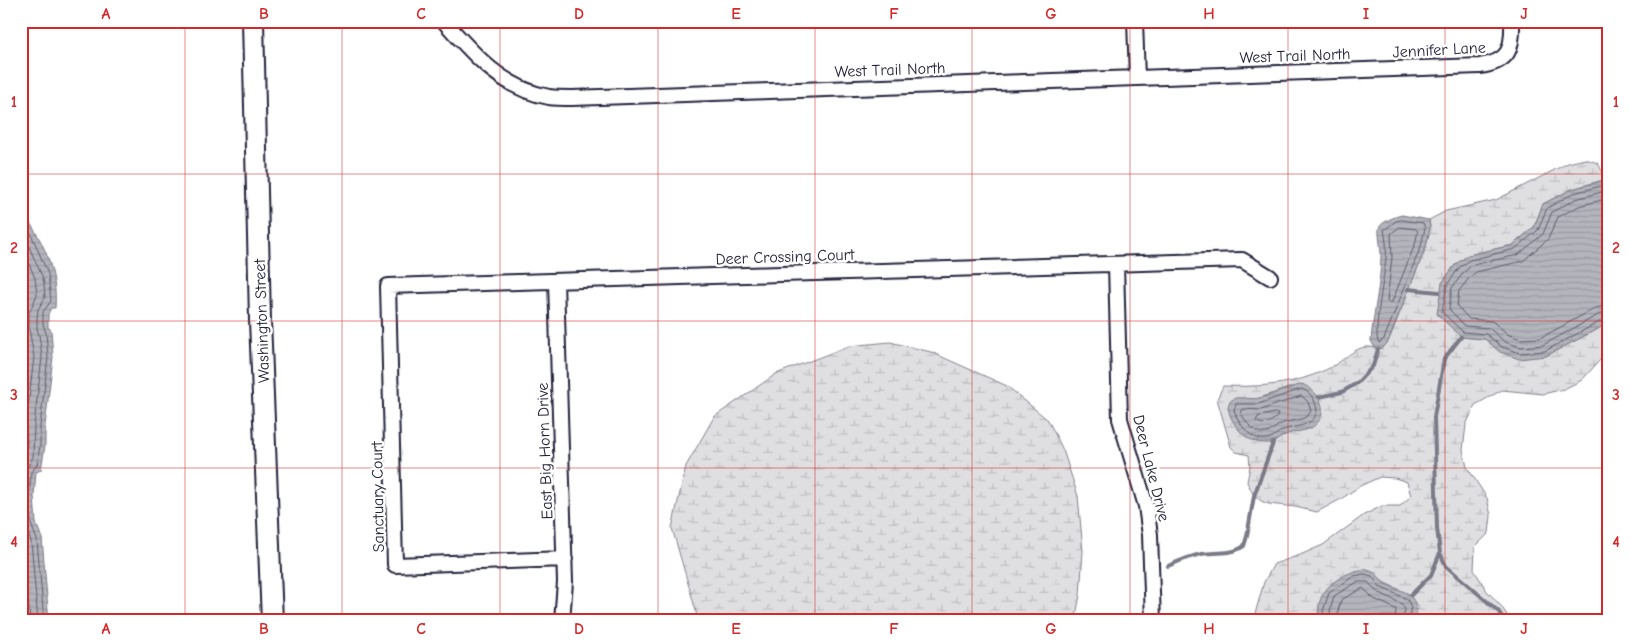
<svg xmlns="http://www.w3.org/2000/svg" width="1630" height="642" font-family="'Comic Neue',sans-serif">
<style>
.wetland{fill:url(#wetland-marsh);stroke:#80808e;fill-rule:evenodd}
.water{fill:url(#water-rules);stroke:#7a7a88}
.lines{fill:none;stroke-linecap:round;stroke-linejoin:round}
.shore{stroke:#5c5c6f;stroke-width:1}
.stream{stroke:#7a7a88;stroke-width:4}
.minor-casing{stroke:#22223b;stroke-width:18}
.secondary-casing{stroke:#22223b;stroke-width:24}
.minor{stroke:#fff;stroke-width:14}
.secondary{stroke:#fff;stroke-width:20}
.grid{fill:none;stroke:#d62828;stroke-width:1;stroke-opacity:0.55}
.labels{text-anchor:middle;stroke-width:5;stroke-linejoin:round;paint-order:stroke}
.street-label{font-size:16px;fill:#22223b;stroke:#fff}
.neatline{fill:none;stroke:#d62828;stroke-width:2}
.grid-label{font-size:16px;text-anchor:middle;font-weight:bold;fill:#d62828}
</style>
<defs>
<pattern id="wetland-marsh" width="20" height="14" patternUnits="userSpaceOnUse" patternTransform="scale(1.25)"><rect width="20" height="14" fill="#dfdfe2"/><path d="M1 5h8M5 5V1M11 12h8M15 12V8" fill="none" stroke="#bfbfc3"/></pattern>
<pattern id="water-rules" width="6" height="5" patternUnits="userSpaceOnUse" patternTransform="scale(1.25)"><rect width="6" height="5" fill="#b4b4bc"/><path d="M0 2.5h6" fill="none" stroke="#9a9aa2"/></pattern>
</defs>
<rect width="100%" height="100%" fill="#fff"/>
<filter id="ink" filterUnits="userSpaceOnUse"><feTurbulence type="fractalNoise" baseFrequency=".02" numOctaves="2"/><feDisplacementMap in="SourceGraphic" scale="10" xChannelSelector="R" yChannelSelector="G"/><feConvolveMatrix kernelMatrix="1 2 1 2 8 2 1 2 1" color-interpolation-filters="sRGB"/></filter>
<g filter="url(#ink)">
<path class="wetland" d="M1585,159L1598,163L1606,179L1572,189L1543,204L1534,227L1513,245L1468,255L1455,265L1442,283L1460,337L1485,339L1500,352L1546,356L1609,323V350L1582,380L1564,389L1543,394L1502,390L1475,405L1466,425L1463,450L1467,467L1487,498L1491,516L1489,533L1475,547L1474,570L1487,591L1501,606L1511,621H1412L1416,615L1411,595L1383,582L1375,572L1338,580L1332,583L1318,612L1321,621H1253L1264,582L1274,564L1300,555L1323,545L1364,515L1382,506H1400L1411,496L1407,482L1395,478L1380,477L1360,486L1341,499L1317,512L1295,507L1269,504L1263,502L1254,496L1247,482L1250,466L1249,455L1236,452L1231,447L1217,399L1223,386C1254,387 1284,386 1313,375C1321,372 1331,368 1338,363C1351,354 1361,342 1378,349L1388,342L1426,247L1430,228L1429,220L1446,211L1496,200L1568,163ZM1294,386L1308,429L1286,434L1273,443L1235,399H1257Z
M890,342L931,352L1007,386L1048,420L1063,450L1078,496L1083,551L1080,595L1075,621H697L696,611L672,528L686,466L714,417L776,374L849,346Z"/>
<path class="water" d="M1609,179V323L1546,356L1519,359L1500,352L1485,339L1461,337L1437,314L1442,283L1455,265L1468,255L1513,245L1534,227L1543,204L1572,189Z
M21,211C43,238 58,273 55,308H51L48,314V327L51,330L53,357L45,426V446L41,470L36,472L34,496L36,523L42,538L49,621H21Z
M1402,215L1429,220L1430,228L1426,247L1388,342L1383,348L1378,349L1375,348L1371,341C1373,312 1381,284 1381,255C1381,248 1378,233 1379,228C1381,222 1396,216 1402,215Z
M1302,384C1321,392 1332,415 1311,428C1303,432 1293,431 1285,435C1279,437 1275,443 1269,443C1257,444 1246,439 1239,430C1233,423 1220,402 1236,398C1244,397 1252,400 1259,398C1274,395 1288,388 1302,384Z
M1364,569C1379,573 1373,575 1383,582C1394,591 1408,588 1415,603C1418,610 1416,615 1412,621H1321C1310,593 1340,573 1364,569Z"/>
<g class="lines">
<path class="shore" d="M1609,184L1574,193L1547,208L1538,230L1515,249L1470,260L1459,268L1447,285L1442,312L1463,332L1486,334L1502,347L1520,353L1545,351L1603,320L1609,318
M1609,190L1576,199L1552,212L1543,234L1518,255L1472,265L1463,273L1452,288L1449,309L1465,326L1489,328L1505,342L1521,347L1543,345L1600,314L1609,312
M1609,198L1579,206L1558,217L1548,239L1523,261L1476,272L1469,278L1459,291L1457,306L1469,319L1492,321L1509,335L1521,339L1540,338L1596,308L1609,305
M21,219L29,229L48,274L51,301L43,312V324L46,333L48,357L40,426V446L37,465L31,472L29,497L31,524L37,540L44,621
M1402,220L1423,223L1425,228L1421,246L1384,339L1379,343C1372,336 1385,273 1386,258C1387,249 1386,239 1384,230L1396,221Z
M1400,227L1416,229L1418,231L1415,244L1392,302L1389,303L1387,301L1392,257L1391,234Z
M21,229L42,276L44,283L45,298L38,309L37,319V329L39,335L42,357L34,425L33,457L24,474L23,497L25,525L31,541L38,621
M21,245L35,278L37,295L29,313V328L34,357L26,424L27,445L25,457L21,461
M1302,389C1312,393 1315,400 1317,410C1315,426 1299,425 1287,429C1280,430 1276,436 1270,438C1252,444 1238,423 1234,410L1236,404H1258Z
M1302,396L1308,402L1311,411C1305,422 1294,419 1283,423C1278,425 1274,429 1269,432C1257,437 1245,422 1241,413L1243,409L1260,410Z
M1275,413L1278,414L1277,417C1270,422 1264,427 1256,421L1258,417Z
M21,539L23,543L30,621
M1325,621L1323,611L1329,593L1354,576L1364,574L1372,576L1380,587L1407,599L1411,607L1408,621
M1332,621L1330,611L1334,596L1357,582H1368L1376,591L1402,604L1405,610L1402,621
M1339,621L1338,611L1341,600L1363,588L1374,599L1396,609L1395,621"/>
<path class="stream" d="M1408,289L1439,292
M1461,337L1444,359L1434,417L1437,528L1440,553L1446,566L1482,597L1499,612L1504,621
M1319,397L1342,392L1357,383L1373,366L1378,349
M1168,566C1179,561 1190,556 1202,554C1216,552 1232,555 1244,546L1247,536L1254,496L1273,443
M1411,595L1431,575L1440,553"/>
<defs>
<path id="minor" d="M444,21C473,54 503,89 549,97C556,98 565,98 572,98L1480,66C1509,62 1513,49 1512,21
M1135,21L1137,78
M1116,264L1120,419L1146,506L1150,535L1153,621
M556,281L565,582L562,621
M565,559L395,565L388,286L1242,260L1270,277"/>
<path id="secondary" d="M253,21L260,320L272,621"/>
</defs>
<use href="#minor" class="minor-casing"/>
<use href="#secondary" class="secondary-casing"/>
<use href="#minor" class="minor"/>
<use href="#secondary" class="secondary"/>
</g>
</g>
<path class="grid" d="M185,21V621M342,21V621M500,21V621M658,21V621M815,21V621M972,21V621M1130,21V621M1288,21V621M1445,21V621M21,174H1609M21,321H1609M21,468H1609"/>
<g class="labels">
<g class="street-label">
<text transform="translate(1439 49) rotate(-3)" y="6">Jennifer Lane</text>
<text transform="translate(1295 55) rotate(-2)" y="6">West Trail North</text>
<text transform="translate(890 69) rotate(-2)" y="6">West Trail North</text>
<text transform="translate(785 256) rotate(-2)" y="6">Deer Crossing Court</text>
<text transform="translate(261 321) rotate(-92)" y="6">Washington Street</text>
<text transform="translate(544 451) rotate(-92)" y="6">East Big Horn Drive</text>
<text transform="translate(1152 468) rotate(76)" y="6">Deer Lake Drive</text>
<text transform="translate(377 497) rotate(-91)" y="6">Sanctuary Court</text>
</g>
</g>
<rect width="1630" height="642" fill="none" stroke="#fff" stroke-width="55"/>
<rect x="28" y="28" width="1574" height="586" class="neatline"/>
<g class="grid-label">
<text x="106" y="19">A</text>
<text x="264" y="19">B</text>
<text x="421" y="19">C</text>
<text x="579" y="19">D</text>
<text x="736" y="19">E</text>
<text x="894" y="19">F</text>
<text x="1051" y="19">G</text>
<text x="1209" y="19">H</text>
<text x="1366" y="19">I</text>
<text x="1524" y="19">J</text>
<text x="14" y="107">1</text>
<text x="1616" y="107">1</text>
<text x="14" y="253">2</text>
<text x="1616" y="253">2</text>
<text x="14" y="400">3</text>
<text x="1616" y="400">3</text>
<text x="14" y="547">4</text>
<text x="1616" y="547">4</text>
<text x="106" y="634">A</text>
<text x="264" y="634">B</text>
<text x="421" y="634">C</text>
<text x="579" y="634">D</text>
<text x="736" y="634">E</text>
<text x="894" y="634">F</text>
<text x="1051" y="634">G</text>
<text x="1209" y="634">H</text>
<text x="1366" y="634">I</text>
<text x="1524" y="634">J</text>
</g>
</svg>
